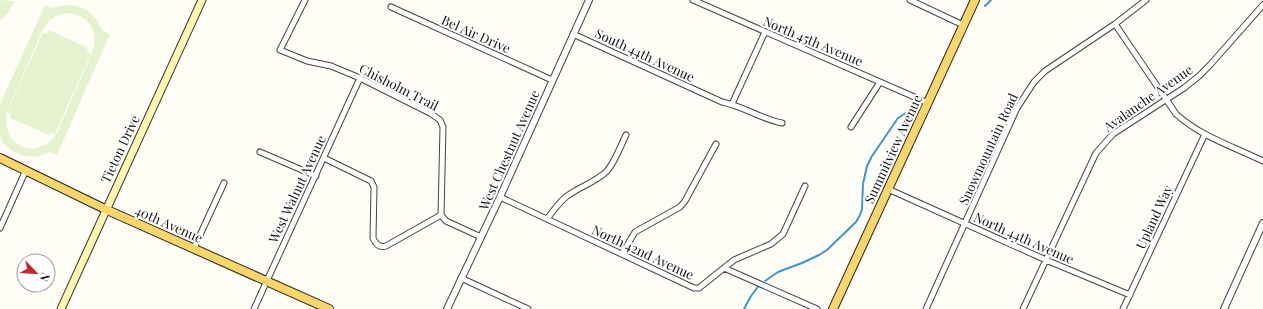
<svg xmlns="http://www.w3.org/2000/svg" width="1263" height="309" font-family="'Playfair Display',serif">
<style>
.pitch{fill:#e6f2cf;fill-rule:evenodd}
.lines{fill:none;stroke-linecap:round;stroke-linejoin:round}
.stream{stroke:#3f96cf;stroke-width:2}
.minor-casing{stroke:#444;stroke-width:7}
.tertiary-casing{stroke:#444;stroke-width:8}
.secondary-casing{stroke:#333;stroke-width:9}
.primary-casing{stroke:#222;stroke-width:10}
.minor{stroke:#fff;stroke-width:5}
.tertiary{stroke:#fff;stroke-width:6}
.secondary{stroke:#fff6b0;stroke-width:7}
.primary{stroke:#f9d66b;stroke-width:8}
.labels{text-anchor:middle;stroke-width:4;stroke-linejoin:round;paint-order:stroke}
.street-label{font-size:13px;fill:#111;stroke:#fff}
</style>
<rect width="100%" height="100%" fill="#fffdf5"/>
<path class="pitch" d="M0,0L14,1L9,12L0,21Z
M45,5L52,8C75,0 93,8 102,30L110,34L57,155L50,152L36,157L24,156L12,151L3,143L0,136V104ZM71,13C90,18 98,31 93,50L57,133C36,163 0,146 7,111L43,29C50,18 58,14 71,13Z
M49,30L88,48L86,51L91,53L55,134L51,132L49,135L10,118L11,114L7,112L43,32L47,34Z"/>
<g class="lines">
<path class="stream" d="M985,6L991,0
M765,281L778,272L802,263L819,255L827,250L856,222L860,215L862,209L863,184L867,166L872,156L898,118L909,111
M744,309L751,296L758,287"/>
<defs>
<path id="minor" d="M305,0L280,50L307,61L331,66L360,78L430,113L440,120L443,127L441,215
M693,0L928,103
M910,0L963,25
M391,7L552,80
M1115,24L1176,114C1200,136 1234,147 1263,161
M573,34L722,102C743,106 761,119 782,123
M732,104L765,32
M851,127L880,82
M260,152L316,176
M324,158L371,181L374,187L373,238C375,243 379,248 386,246L441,215
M888,189L1046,260L1130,295
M500,197L694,288H699L734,260L771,244L783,234L805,186
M441,215L446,221L481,237
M547,219C554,210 560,200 570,194C582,186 597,181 607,171C616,160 620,147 626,135
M0,228L26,170
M194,248L224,183
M622,254L635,232L680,207L685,201L716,144
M724,268L817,309
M461,278L528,309
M254,309L360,78
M926,309L1017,108L1034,82L1045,71L1115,24L1146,0
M1023,309L1096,153L1113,134L1184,88L1199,76L1210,65L1263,5
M1123,309L1205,134"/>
<path id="tertiary" d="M447,309L500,197L589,0
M1224,309L1263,223"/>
<path id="secondary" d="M61,309L202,0"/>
<path id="primary" d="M0,158L105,209L329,309
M833,309L975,0"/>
</defs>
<use href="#minor" class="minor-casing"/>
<use href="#tertiary" class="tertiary-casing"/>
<use href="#secondary" class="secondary-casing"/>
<use href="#primary" class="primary-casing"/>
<use href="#minor" class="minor"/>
<use href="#tertiary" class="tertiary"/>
<use href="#secondary" class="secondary"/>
<use href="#primary" class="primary"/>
</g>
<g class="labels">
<g class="street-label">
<text transform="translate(476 34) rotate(24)" y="5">Bel Air Drive</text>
<text transform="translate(813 41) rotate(23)" y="5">North 45th Avenue</text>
<text transform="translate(645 55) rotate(25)" y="5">South 44th Avenue</text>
<text transform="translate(399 87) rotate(27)" y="5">Chisholm Trail</text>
<text transform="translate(1148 98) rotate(-35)" y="5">Avalanche Avenue</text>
<text transform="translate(120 149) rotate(-65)" y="5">Tieton Drive</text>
<text transform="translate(893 149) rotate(-65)" y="5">Summitview Avenue</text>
<text transform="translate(988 149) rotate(-65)" y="5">Snowmountain Road</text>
<text transform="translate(509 150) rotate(-66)" y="5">West Chestnut Avenue</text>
<text transform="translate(297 189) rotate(-65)" y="5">West Walnut Avenue</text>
<text transform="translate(1154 217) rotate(-65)" y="5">Upland Way</text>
<text transform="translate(169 224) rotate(24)" y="5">40th Avenue</text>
<text transform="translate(1024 238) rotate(24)" y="5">North 44th Avenue</text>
<text transform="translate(643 252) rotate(25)" y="5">North 42nd Avenue</text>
</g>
</g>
<g transform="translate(36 273) rotate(115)"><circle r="19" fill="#ffffff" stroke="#a0a0a0"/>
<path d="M0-3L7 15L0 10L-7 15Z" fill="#c4262e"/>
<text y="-6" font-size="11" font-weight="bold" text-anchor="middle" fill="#111111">N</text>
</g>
</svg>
